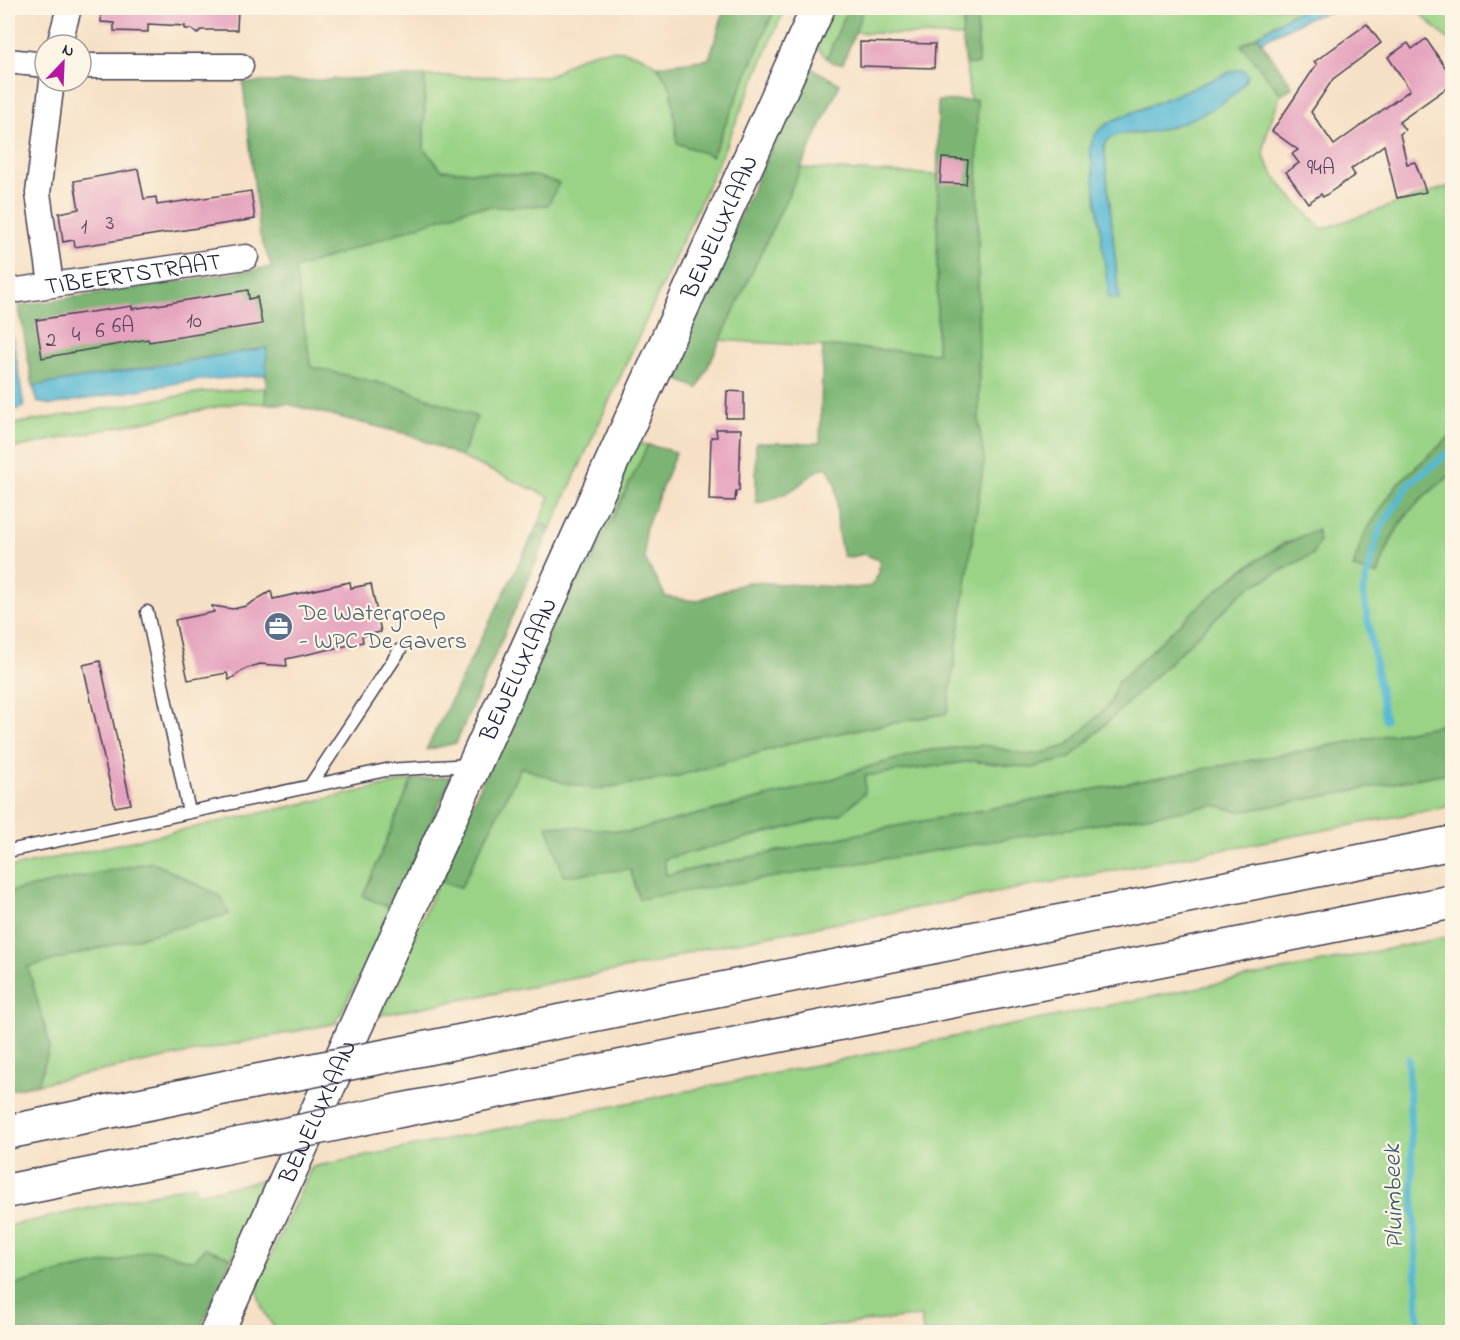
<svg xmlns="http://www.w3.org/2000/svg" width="1460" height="1340" font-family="'Indie Flower',sans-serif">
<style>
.green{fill:#9ad386;stroke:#5e7a60;stroke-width:1.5;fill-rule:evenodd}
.forest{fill:#7bb573;stroke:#4e6c57;stroke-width:1.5}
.water{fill:#56b9d4;stroke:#3c6e88;stroke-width:1.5}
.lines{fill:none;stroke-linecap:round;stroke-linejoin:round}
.stream{stroke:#56b9d4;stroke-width:7}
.building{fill:#e5a2be}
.lane-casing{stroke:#423e50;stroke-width:15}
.street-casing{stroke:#423e50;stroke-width:27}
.secondary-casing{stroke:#423e50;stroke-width:36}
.highway-casing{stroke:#423e50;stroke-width:36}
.lane{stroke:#fff;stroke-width:12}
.street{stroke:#fff;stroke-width:24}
.secondary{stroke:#fff;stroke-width:33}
.highway{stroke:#fff;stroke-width:33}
.highway-bridge-casing{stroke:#423e50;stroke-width:36;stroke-linecap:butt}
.highway-bridge{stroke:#fff;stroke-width:33}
.labels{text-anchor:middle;stroke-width:4.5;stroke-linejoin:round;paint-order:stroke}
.number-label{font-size:21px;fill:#53425c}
.street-label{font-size:24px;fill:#22223b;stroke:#fcf5e5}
.service-label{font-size:24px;fill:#4e5e75;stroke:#fcf5e5;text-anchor:start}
.water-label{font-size:26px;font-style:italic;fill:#345771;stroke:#fcf5e5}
</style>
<rect width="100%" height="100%" fill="#fcf5e5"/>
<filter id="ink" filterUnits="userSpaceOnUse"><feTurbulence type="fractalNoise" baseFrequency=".0167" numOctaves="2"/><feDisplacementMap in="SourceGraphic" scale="12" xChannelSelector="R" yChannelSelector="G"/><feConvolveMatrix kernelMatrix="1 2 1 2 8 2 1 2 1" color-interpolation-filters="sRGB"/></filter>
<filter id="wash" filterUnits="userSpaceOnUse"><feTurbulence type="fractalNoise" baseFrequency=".008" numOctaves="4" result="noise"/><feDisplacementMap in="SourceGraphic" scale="24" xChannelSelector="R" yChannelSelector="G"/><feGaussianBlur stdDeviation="1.35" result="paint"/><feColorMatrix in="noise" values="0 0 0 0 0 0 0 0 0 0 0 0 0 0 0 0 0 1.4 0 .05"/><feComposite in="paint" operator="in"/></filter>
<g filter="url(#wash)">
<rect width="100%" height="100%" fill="#f6e0c5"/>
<path class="green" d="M775,8H785L720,159L551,528L539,523L550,497L461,457L476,417L401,388L311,367L294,269L470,208L548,205L535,176L442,170L424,149L425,76L547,77C559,72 568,63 579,58C614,42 655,51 670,87C676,103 675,126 677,143L712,156Z
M833,8H848L827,58L818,49V40Z
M864,8H965L962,37L854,32Z
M977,8H1313L1291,14L1242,45L1281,94C1275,112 1264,133 1264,152C1264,172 1307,213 1322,229L1452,185V435L1397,484L1353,567L1378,574C1395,522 1410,507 1452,474V723L891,827L666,875L664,859L841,814L865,776L973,761L1032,768L1070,758L1245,590L1313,554L1285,542L1237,573L1117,683L1111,702L1087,727L1066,746L1047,752L1028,755L984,745L925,751L858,770L818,784L629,832L548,825L630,869L640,898L1214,805L1240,812L1452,772V806L695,950L661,962L381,1015L438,881L461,887L521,767L561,782L596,789L674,777L803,740L947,713L984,460L979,424L977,100H970L966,64H978ZM1236,70L1141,134H1120L1108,139L1104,145L1119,298H1110L1090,149C1093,134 1099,129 1112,121Z
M1414,8H1452V43Z
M800,168L938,175L937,354L720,340Z
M265,388L266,404L241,402L8,449V425L202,392Z
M635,443L648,445L589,567L581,562Z
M412,780L363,896L393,909L336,1023L38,1084L50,1046L27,967L229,914L152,862L8,892V868Z
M1452,936V1332H923L921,1316L820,1327L821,1332H278C266,1317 256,1302 258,1282L312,1167Z
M267,1179L232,1258L205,1249L194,1261L151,1249L121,1260L65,1271L8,1287V1226L194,1185L197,1194Z"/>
<path class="forest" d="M725,8H775L712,156L677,143L671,89L658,66L709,59Z
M848,8H864L843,63H834L827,58Z
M965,8H977L978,64H966L962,37Z
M1257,36L1293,87L1281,94L1241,45Z
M808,66L840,84L698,388L668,376Z
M425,76L424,149L442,170L535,176L559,183L548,205L470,208L295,269L311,367L401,388L477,417L461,457L411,435L287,404H266V348L33,386L19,306L272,267L260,236L243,83Z
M977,100L979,424L984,460L947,713L803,740L674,777L596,789L561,782L521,767L461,887L438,881L581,562L589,567L648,445L676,452L645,530V559L666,597L696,601L748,582L855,588L871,586L879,573V560L864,554L851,557L843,556L838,533L836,484L827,467C813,471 814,474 803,482C791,492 772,501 756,503V443H820L823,346L937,353L938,101Z
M1452,435V474C1409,507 1394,522 1378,575L1353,568L1363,536L1397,484Z
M539,523L551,528L456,743L426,750Z
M1317,530L1319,542L1313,554L1245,590L1070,758L1032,768L973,761L865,776V793L841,814L664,859L666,875L891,827L1452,723V772L1240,812L1214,805L639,899L630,869L564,876L547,825L629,832L818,784L858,770L925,751L984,745L1028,755L1047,752L1066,746L1087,727L1111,702L1117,683C1178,627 1237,559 1317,530Z
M452,776L393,909L363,896L412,780Z
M152,862L222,897L229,914L28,967L50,1046L38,1084L8,1090V892Z
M205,1248L232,1258L199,1332H8V1287L65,1271L121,1260L151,1249L194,1261Z"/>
<path class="water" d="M1313,8H1346L1310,17L1262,41L1257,36L1291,14Z
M1236,70H1244L1248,75C1240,102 1181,125 1155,131C1139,134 1114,129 1104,145L1119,299L1109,298L1090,149C1093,134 1099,129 1112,121Z
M8,307L24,407L8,412Z
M267,348L266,375L189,381L51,405L38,402L33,386Z"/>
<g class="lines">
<path class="stream" d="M1385,720L1363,592L1379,531L1409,484L1452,450
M1408,1059L1419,1332"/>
</g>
<g id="blocks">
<path class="building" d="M101,8H238L237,30H201L197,34L191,29H185V26L148,24V32L114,31V23L101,22Z
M1367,24L1381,43L1333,79L1311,112L1334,145L1410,90L1388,57L1408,43L1412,49L1426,39L1452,77V84L1399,122L1405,130L1400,134L1407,164L1415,162L1426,192L1397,198L1384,145L1351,169L1355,175L1323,197L1321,194L1308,203L1286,172L1299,163L1292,154L1298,150L1272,131L1317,64L1314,62Z
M860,42L935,44L934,68L860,66Z
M942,158L968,160L966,184L940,183Z
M138,169L144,199L156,197L157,205L251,191L255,219L75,247L74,240L63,242L59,213L79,209L74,181Z
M248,290L249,299L257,297L262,324L149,342L148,339L42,358L36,320L132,306V309Z
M727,391L744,392V418H726Z
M716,429H741L739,491H736L735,501L709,500L711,437H717Z
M350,582L351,588L371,584L381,632L362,636L363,642L286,659L287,666L260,664L245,669L229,680L227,673L188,680L175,620L214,612L212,606L233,609L246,606L271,591L273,599Z
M100,661L131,804L115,807L83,665Z"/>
</g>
</g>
<g filter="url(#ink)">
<use href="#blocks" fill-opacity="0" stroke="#423e50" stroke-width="1.5"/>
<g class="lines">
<defs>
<path id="lane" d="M147,612L189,812
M310,786L400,650
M8,851L386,770L471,765"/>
<g id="street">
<path d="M59,45L69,8"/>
<path d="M8,61L45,65"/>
<path d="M81,66H241"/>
<path d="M51,284L38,193L52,81"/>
<path id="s1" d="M18,290L246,257"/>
</g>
<g id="secondary">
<path id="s2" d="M217,1332L818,8"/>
</g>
<path id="highway" d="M422,1049L1452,843
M397,1111L1452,902
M8,1132L252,1082
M8,1191L226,1147"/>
</defs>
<use href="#lane" class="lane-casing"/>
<use href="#street" class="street-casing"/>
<use href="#secondary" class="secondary-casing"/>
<use href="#highway" class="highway-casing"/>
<use href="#lane" class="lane"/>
<use href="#street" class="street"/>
<use href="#secondary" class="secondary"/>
<use href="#highway" class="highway"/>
<defs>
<path id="highway-bridge" d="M252,1082L422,1049
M226,1147L397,1111"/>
</defs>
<use href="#highway-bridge" class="highway-bridge-casing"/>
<use href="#highway-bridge" class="highway-bridge"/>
</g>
</g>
<defs>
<symbol id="office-disc" viewBox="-11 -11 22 22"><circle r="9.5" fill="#5c6f8a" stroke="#fcf5e5"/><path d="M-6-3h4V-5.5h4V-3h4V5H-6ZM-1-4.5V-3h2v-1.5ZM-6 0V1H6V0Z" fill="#fff"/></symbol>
</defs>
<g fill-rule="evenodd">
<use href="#office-disc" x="262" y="610" width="33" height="33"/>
</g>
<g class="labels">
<g class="number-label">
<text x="1321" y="174">94A</text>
<text x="110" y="229">3</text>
<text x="84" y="233">1</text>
<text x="194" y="327">10</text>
<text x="123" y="332">6A</text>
<text x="100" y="337">6</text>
<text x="76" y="341">4</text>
<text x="51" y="346">2</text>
</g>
<g class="street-label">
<text dy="8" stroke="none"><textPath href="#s2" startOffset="1214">BENELUXLAAN</textPath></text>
<text dy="8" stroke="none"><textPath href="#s1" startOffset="116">TIBEERTSTRAAT</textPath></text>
<text dy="8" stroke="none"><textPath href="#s2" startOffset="728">BENELUXLAAN</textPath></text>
<text dy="8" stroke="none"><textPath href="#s2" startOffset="242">BENELUXLAAN</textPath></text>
</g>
<g class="service-label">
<text x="299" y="620">De Watergroep<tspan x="299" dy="28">- WPC De Gavers</tspan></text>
</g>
<g class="water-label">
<text transform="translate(1392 1197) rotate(-92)" y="9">Pluimbeek</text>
</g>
</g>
<rect width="1460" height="1340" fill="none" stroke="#fcf5e5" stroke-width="30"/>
<g transform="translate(63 63) rotate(23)"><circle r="28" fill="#fcf5e5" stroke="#a5a1a1" stroke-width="1.5"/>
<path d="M0-4.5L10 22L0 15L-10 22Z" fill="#b5179e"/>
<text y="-9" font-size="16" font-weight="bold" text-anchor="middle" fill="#22223b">N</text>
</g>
</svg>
